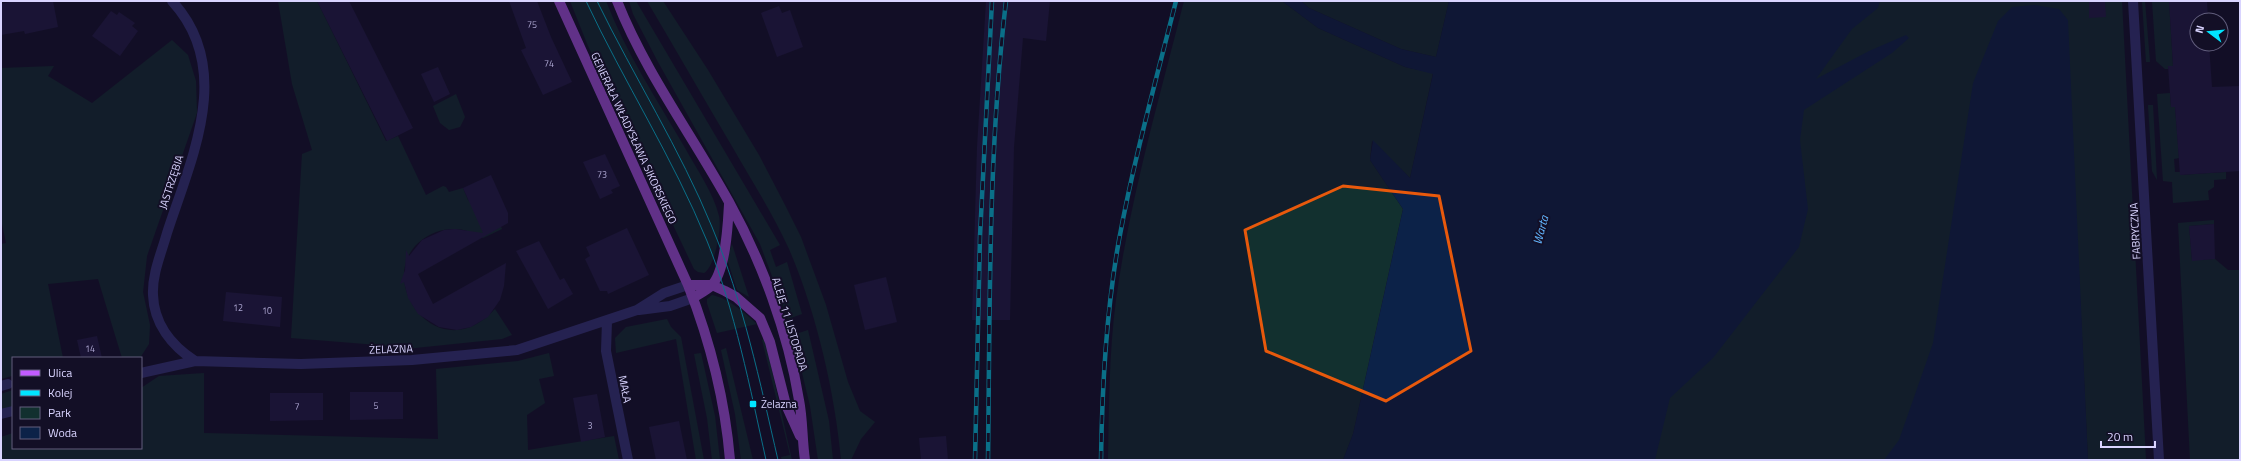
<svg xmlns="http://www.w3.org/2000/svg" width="2241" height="461" font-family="'Titillium Web',sans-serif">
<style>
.green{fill:#12302f}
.water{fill:#0c2248}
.building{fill:#241b47}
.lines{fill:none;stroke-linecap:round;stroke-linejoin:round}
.minor{stroke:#3d3a85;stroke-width:10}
.major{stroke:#c25bff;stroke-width:10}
.tram{stroke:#00e5ff;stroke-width:1}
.rail-casing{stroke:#00e5ff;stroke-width:4.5}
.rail{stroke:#130f26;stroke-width:3;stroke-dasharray:9;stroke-linecap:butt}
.marked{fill:none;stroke:#e8590c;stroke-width:3;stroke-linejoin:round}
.poi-dot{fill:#00e5ff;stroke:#130f26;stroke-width:1.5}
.labels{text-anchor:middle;stroke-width:4;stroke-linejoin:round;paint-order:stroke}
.number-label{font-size:9px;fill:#aca6d1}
.street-label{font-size:11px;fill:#d9d4ff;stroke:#130f26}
.poi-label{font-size:11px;fill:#d9d4ff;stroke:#130f26;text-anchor:start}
.water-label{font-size:12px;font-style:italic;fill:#62b6ff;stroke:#130f26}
</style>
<rect width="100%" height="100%" fill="#130f26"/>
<path class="green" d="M278,1H317L386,141L398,136L426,195L443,186L446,187L449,192L463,188L468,200L495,213L502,229L483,238C469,229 452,226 436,232C361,262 433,377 495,309L512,335L502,339L415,348L291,338L302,154L312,150L292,84Z
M570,1H606C626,53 657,100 685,148C697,170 713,192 719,216C722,227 715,267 704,273L698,272L694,269L588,46Z
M629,1H636L780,245L770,250L776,267L787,262L802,314L788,319L760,244L658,62L633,14Z
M647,1H663L708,70L759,155L785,205L801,237L826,305L848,382L860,411L875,422L861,439L851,460H841C835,393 816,311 789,249C773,214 752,181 733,148C704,99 676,50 647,1Z
M1184,1H1282L1318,28L1405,67L1433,73L1410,178L1372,141L1370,160L1403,209L1353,434L1343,460H1108C1109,406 1109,353 1116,300C1130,198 1159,100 1184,1Z
M1301,1H1449L1436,57L1401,49L1309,8Z
M1857,1H2122L2146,460H2088L2079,274L1914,460H1644L1763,152Z
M2142,1H2145L2150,62H2146Z
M2152,1H2169L2173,66H2168V69H2165L2156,61Z
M172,40L188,55L196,81L197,113L147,256L143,292L150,325L149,344L140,358H122L98,279L48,284L63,358H13V380L12,376L1,379V244L6,243L1,219V68L54,66L48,76L92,103Z
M2170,93L2171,107H2175L2179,158L2174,159L2175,172H2180V175L2226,172V179L2214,180V187L2208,191L2209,200L2173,203L2172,182L2163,181L2157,94Z
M456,94L465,117L460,127L449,130L440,123L433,106Z
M2148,105H2153L2157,180L2152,171Z
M2214,220V224L2189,226L2192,260L2215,259L2228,270H2240V460H2190L2178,223Z
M732,244L749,297L737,290L727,259Z
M712,295C728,298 745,313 757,324L717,333L707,303V299Z
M667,319L671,327L681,337L704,460H696L676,339L616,353L615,338L626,327Z
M808,330L829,421L833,460H818L810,406L793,335Z
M765,339L792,460H782L781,457L790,455L762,340Z
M726,348L753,460H741L735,414L721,350Z
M549,353L554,376L539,379L545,403L527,415L528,450L614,436L619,460H1V437L13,433V448H141V388L159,376L204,373V433L438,439L436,369L518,361Z
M701,353L715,416L720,460H712L707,418L694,354Z
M13,390V407L1,411V394Z"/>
<path class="water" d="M1282,1H1301L1309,8L1401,49L1436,57L1449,1H1880L1878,8L1852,29L1816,79L1869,51L1906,35L1909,38L1892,53L1804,110L1800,140L1808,209L1799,247L1713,358L1670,398L1655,460H1343L1353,434L1403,209L1370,160L1373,140L1410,178L1433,74L1405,67L1318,28Z
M2035,5L2059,9L2068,20L2088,460H1884L1899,440L1933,343L1973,83L1998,21L2012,7Z"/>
<path class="building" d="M13,1H53L58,27L25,34L24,31L1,35V4Z
M317,1H349L413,128L387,141Z
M509,1H537L551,37L572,82L543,95L521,50L526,48Z
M986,1H1050L1046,41L1023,38L1014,147L1010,320H972L977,147Z
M2089,1H2105L2106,17L2089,18Z
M2169,1H2207L2208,20H2197V44H2209L2212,87L2240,86V171L2180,175L2175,107H2171L2168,66H2173Z
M779,6L782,13L790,10L803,47L777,57L761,13Z
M111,11L117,15L119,12L135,23L132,26L138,31L120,56L92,36Z
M438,67L450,94L434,102L421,74Z
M605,154L620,186L611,190L613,193L600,199L583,162Z
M491,175L508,213V223L418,274L433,304L506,263L504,286L500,300L488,317L471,327L457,330L439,327L418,314L408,298L404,282L400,284L405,270L406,250L409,256L422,240L444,230L455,229L483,233L463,188Z
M2214,224L2215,259L2192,261L2189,226Z
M627,228L649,275L608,294L607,291H600L585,259L590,256L586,247Z
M539,241L560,280L564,278L573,294L548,309L516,251Z
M886,277L897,322L865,330L854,285Z
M226,292L282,297L280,327L223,321Z
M97,336L102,358H81L77,340Z
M350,392H403V419L350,420Z
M270,393H323V420L270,421Z
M597,394L605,437L581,442L573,398Z
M679,421L687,460H656L649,427Z
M946,436L948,460H921L919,438Z"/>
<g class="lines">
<path class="minor" d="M172,1C235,69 191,159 167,233C161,254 152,274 153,295C154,324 172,346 195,361
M2133,1L2159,460
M639,310L670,306L693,298
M607,321L606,351L628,460
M141,373L195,361L301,364L412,360L517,350L637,310L664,293L688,285
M1,386L8,384
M1,414L13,411"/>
<path class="major" d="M559,1L688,285C710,341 725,400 730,460
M617,1C645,72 692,135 729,202C762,262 788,332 799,400C803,420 802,440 805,460
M688,285H712L725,291L736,297L760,318L770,342L786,405L800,436
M693,298C699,294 707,290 711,286C726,272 728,223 729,204"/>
<path class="tram" d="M586,1C624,82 673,158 707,241C735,310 750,388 766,460
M597,1C634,77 680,149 712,227C743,301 760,382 778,460"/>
<defs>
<path id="rail" d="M975,460L980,236L992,1
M988,460C990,307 988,153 1006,1
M1101,460C1102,387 1106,312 1119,240C1134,159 1156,80 1176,1"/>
</defs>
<use href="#rail" class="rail-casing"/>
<use href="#rail" class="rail"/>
</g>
<path d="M0 0H2241V461H0ZM1343,186L1439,196L1471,351L1386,401L1266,351L1245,230Z" fill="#130f26" fill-opacity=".55" fill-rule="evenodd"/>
<path class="marked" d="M1343,186L1439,196L1471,351L1386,401L1266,351L1245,230Z"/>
<rect class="poi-dot" x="749" y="400" width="8" height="8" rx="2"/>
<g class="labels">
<g class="number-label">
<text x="532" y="28">75</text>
<text x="549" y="67">74</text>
<text x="602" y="178">73</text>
<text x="238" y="311">12</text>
<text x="267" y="314">10</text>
<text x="90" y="352">14</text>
<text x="376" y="409">5</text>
<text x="297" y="410">7</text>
<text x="590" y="429">3</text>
</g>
<g class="street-label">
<text transform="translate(634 138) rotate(65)" y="4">GENERAŁA WŁADYSŁAWA SIKORSKIEGO</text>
<text transform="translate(171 182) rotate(-72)" y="4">JASTRZĘBIA</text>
<text transform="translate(2135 231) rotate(-93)" y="4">FABRYCZNA</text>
<text transform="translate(790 324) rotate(73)" y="4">ALEJE 11 LISTOPADA</text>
<text transform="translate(391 349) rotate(-2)" y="4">ŻELAZNA</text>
<text transform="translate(625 389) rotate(79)" y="4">MAŁA</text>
</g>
<g class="poi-label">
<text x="761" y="408">Żelazna</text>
</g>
<g class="water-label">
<text transform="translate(1541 230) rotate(-75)" y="4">Warta</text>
</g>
</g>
<rect width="2241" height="461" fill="none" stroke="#d9d4ff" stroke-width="4"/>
<rect x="12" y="357" width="130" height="92" fill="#130f26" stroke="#625e7d"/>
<rect x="20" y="370" width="20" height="6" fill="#c25bff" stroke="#625e7d"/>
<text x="48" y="377" font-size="12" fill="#d9d4ff">Ulica</text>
<rect x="20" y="390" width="20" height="6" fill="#00e5ff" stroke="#625e7d"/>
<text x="48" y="397" font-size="12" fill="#d9d4ff">Kolej</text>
<rect x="20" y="407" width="20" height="12" fill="#12302f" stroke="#625e7d"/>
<text x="48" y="417" font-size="12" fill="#d9d4ff">Park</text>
<rect x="20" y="427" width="20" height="12" fill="#0c2248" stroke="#625e7d"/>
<text x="48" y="437" font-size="12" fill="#d9d4ff">Woda</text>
<g transform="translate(2209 32) rotate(286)"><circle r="19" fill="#130f26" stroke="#625e7d"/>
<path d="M0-3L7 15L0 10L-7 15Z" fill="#00e5ff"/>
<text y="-6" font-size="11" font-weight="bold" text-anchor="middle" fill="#d9d4ff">N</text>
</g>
<path d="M2101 441v6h54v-6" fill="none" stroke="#d9d4ff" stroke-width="2"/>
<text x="2107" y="441" font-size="12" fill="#d9d4ff" stroke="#130f26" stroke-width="3" paint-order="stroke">20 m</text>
</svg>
